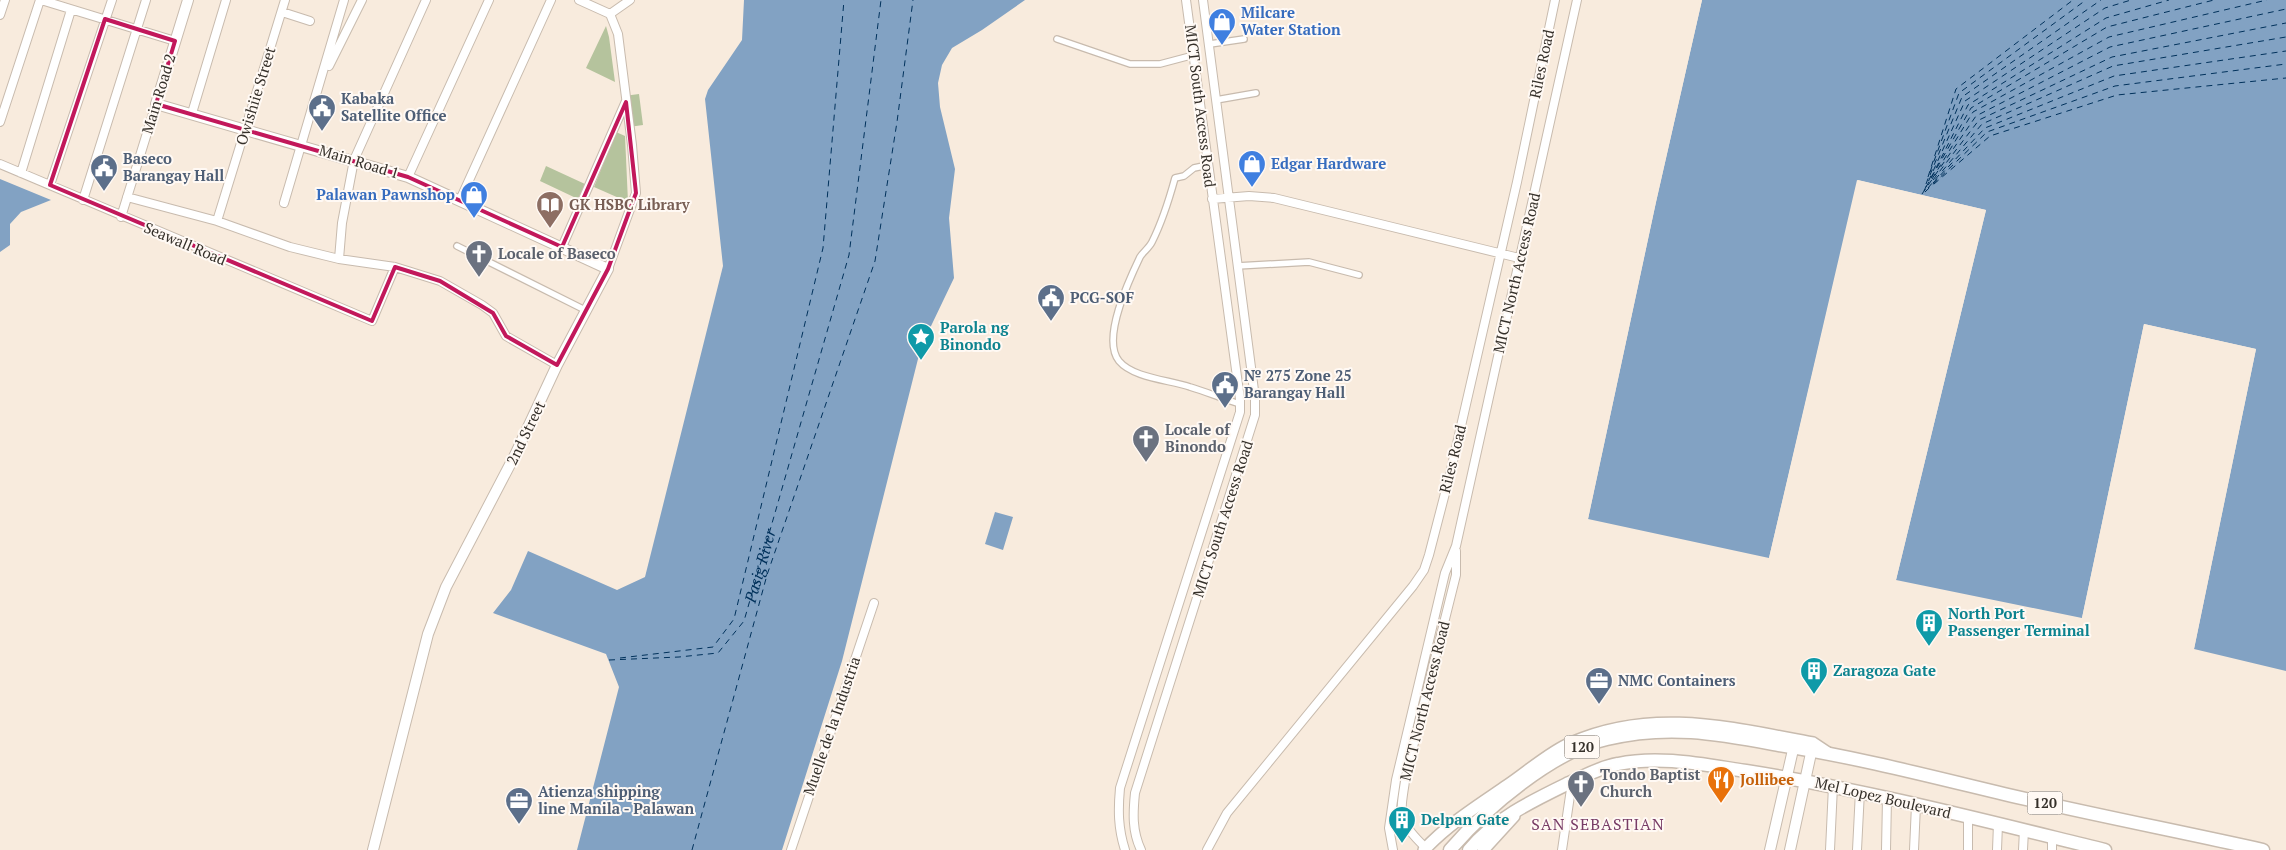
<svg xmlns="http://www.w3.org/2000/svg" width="2286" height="850" font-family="'PT Serif',serif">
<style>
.green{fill:#b5c39d}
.water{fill:#82a2c3}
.pier{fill:#f8ebdd}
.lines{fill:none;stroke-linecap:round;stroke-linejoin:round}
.ferry{stroke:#00315b;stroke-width:1;stroke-dasharray:6 5;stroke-linecap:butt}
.pedestrian-casing{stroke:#c8bbae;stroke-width:8}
.minor-casing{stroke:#c8bbae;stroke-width:10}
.tertiary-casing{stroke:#c8bbae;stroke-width:12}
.secondary-casing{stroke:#c8bbae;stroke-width:14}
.trunk-casing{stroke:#c8bbae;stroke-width:15}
.pedestrian{stroke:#fff;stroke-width:5.5}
.minor{stroke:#fff;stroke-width:8}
.tertiary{stroke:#fff;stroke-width:10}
.secondary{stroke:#fff;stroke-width:11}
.trunk{stroke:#fff;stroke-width:12}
.marked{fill:none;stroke:#c2185b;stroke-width:4;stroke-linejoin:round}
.labels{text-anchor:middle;stroke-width:4;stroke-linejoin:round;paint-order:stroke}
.shield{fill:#fff9f4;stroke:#726c67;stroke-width:1}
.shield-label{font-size:14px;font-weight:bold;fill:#35302a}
.shop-label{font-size:15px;font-weight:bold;fill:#366cbe;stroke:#fff9f4;text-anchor:start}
.street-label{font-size:15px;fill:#35302a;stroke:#fff9f4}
.service-label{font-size:15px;font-weight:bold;fill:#4e5e75;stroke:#fff9f4;text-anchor:start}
.education-label{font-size:15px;font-weight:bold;fill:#785e54;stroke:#fff9f4;text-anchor:start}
.worship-label{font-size:15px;font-weight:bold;fill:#5b616d;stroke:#fff9f4;text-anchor:start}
.culture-label{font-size:15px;font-weight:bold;fill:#0d838f;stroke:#fff9f4;text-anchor:start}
.food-label{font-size:15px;font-weight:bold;fill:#c56008;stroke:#fff9f4;text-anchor:start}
.water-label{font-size:16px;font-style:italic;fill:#00315b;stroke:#fff9f4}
.neighbourhood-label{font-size:16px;letter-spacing:1px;fill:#783c66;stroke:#fff9f4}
</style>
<rect width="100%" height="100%" fill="#f8ebdd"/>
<path class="green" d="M606,26L609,37L615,82L586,68Z
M639,94L643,125L629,127L624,96Z
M616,132L625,136L628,202L594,187Z
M546,166L585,184L578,199L540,181Z"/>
<path class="water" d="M744,0H1025L982,30L952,48L942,65L938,83L940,107L955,169L949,218L954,278L921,347L842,661L782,850H577L619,687L606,654L493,613L511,590L528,551L617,590L645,577L723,266L705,99L708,90L742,40Z
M1702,0H2286V671L2194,649L2256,349L2144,324L2082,618L1896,580L1986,210L1858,180L1769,558L1588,519L1656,202Z
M0,179L51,200L21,212L10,224V245L0,252Z
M995,512L1013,517L1003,550L985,544Z"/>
<path class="pier" d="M1699,0H1702L1656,202L1588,519H1586L1653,201Z
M1857,180L1986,210L1896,580L1894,579L1983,212L1859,183L1772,559L1769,558Z
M2144,324L2256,349L2194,649L2192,648L2253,351L2146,327L2085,619L2082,618Z"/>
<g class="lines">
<g class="ferry">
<path d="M1930,172L1959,93L2086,0"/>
<path d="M1930,175L1962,97L2101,0"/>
<path d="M1928,177L1956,89L2073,0"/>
<path d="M1931,178L1968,105L2106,18L2169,0"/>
<path d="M1932,179L1973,112L2109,37L2267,0"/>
<path d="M1933,180L1979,120L2112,57L2286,23"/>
<path d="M1933,183L1985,128L2114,76L2286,51"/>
<path d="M1926,184L1929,176"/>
<path d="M1934,184L1990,136L2117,95L2286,78"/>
<path d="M1926,187L1971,108L2107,27L2214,0"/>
<path d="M1928,188L1982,124L2113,66L2286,37"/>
<path d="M1924,191L1965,101L2105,8L2131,0"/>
<path d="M1925,192L1987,132L2115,86L2286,64"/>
<path d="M1922,194L1976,116L2110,47L2286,9"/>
<path d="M620,658L713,647L734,619L823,248L844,0"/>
<path id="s1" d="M609,660L679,657L718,653L744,621L849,255L881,0"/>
<path d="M692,850L767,575L875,261L897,122L913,0"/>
</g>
<defs>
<path id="pedestrian" d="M1057,39L1130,64H1160L1194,55
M1210,44L1244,39
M1216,100L1256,93
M1208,165L1194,168L1184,176L1175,178C1169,200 1162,222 1152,242C1149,248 1143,252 1140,257C1129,280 1101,339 1119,361C1133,378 1170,380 1190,387C1207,392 1223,399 1240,404
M457,246L585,310
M1237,266L1309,262L1359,275"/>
<path id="minor" d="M41,0L175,41
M579,0L610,14
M282,12L310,21
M610,14L630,0
M0,15L5,0
M329,66L362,0
M192,113L226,0
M0,122L40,0
M0,164L372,321L395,267
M21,173L71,10
M408,177L489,0
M50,185L112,0
M127,197L217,221L290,247L339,259L395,267L440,281L482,305L493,313L506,336L557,365
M1212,199L1249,196L1274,198L1519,258
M83,200L146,0
M460,200L551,0
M284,203L344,0
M121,217L156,104
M217,221L285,0
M562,247L626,101
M339,259L342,223L354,160L426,0
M608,269L636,193L632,145L618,34L610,14
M1426,848C1396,820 1400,814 1406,775L1456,575V551
M791,850L874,603
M1125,850C1118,828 1118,810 1120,788L1240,412V399L1186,0
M1141,850C1132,831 1133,813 1135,793L1255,415V398L1203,0
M1207,850L1227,813L1413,586L1424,570L1429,555L1450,474L1517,182L1555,0
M1393,850L1389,828L1396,780L1445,573L1456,546L1577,0
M1562,850L1572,782
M1830,850L1833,786
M1857,850L1860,791
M1886,850L1887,798
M1914,850L1916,805
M1968,850V817
M1997,850L1998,824
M2023,850L2024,830
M2052,850V837"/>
<path id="tertiary" d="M188,0L156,104L408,177L608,269L557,365L515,455L446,587L428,634L373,850
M1770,850L1795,741
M1790,850L1813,744"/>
<path id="secondary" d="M1424,850C1448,824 1479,805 1508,785C1526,773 1551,751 1571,743C1653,707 1731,728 1813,743L1828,753
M1483,850L1514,816"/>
<path id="trunk" d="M1450,850C1486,808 1553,751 1607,739C1669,724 1719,734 1779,745C1855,757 1929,776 2004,794C2090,814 2177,831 2263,850
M1469,850C1496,818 1532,801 1569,783C1585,776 1600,767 1618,764C1660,755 1705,765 1746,771C1867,790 1986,821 2105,850"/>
</defs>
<use href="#pedestrian" class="pedestrian-casing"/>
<use href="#minor" class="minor-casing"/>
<use href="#tertiary" class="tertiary-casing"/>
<use href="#secondary" class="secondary-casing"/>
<use href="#trunk" class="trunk-casing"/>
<use href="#pedestrian" class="pedestrian"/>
<use href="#minor" class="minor"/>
<use href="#tertiary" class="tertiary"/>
<use href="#secondary" class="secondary"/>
<use href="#trunk" class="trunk"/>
</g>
<path class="marked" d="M105,19L175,41L156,104L408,177L562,247L626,102L636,193L608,269L557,365L506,336L493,313L440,281L395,267L372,321L50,185Z"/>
<defs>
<symbol id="shop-pin" viewBox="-11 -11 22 30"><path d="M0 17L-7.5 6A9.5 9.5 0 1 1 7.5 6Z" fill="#3f7fe0" stroke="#fff9f4"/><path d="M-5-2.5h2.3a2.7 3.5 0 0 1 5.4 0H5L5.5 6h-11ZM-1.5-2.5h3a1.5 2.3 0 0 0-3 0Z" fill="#fff"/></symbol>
<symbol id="civic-pin" viewBox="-11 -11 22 30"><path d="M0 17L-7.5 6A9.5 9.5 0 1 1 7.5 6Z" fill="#5c6f8a" stroke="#fff9f4"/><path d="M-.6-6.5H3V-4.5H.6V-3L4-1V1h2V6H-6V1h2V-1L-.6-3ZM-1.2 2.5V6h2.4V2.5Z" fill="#fff"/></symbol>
<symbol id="library-pin" viewBox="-11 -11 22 30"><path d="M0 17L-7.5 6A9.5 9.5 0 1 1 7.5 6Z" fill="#8d6e63" stroke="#fff9f4"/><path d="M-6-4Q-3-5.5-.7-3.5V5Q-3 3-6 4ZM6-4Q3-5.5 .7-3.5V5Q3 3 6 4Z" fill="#fff"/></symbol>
<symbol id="church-pin" viewBox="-11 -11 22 30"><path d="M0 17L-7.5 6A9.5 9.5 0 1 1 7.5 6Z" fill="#6b7280" stroke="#fff9f4"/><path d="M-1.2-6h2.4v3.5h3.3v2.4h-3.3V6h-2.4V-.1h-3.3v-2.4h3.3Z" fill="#fff"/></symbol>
<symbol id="sight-pin" viewBox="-11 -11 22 30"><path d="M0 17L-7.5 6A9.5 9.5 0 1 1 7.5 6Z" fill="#0f9aa8" stroke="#fff9f4"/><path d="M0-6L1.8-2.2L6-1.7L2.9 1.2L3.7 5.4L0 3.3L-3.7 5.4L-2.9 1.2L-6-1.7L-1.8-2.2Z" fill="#fff"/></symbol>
<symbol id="building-pin" viewBox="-11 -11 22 30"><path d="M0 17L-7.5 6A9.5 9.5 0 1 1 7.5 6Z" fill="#0f9aa8" stroke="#fff9f4"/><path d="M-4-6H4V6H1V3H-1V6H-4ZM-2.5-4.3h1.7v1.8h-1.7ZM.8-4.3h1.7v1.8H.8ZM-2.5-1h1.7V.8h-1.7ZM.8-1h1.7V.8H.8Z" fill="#fff"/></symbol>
<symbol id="office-pin" viewBox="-11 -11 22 30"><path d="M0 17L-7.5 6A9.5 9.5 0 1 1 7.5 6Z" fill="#5c6f8a" stroke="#fff9f4"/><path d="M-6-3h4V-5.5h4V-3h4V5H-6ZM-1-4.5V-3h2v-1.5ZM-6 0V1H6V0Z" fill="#fff"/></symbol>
<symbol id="restaurant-pin" viewBox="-11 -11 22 30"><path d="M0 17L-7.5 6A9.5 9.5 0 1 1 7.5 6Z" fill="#e8710a" stroke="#fff9f4"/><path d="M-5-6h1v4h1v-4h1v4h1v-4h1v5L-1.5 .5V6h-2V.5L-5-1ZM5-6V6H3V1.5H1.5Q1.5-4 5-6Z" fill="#fff"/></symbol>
</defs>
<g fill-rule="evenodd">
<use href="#shop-pin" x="1206" y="6" width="32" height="43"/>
<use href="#civic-pin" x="306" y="92" width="32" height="43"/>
<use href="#shop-pin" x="1236" y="148" width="32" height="43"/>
<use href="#civic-pin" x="88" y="152" width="32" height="43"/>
<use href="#shop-pin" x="458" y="179" width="32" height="43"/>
<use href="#library-pin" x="534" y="189" width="32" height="43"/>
<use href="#church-pin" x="463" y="238" width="32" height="43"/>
<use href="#civic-pin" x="1035" y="282" width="32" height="43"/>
<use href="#sight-pin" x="905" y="321" width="32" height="43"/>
<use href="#civic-pin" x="1209" y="369" width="32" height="43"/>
<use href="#church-pin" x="1130" y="423" width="32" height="43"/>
<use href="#building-pin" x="1913" y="607" width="32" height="43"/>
<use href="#building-pin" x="1798" y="655" width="32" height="43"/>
<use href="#office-pin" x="1583" y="665" width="32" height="43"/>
<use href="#restaurant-pin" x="1705" y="764" width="32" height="43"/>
<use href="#church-pin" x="1565" y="768" width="32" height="43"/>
<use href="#office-pin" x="503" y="785" width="32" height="43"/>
<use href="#building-pin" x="1386" y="804" width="32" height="43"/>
</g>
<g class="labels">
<g class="shield">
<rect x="1564.5" y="735.5" width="35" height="23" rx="4"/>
<rect x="2027.5" y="791.5" width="35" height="23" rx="4"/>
</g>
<g class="shield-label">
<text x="1582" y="752">120</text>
<text x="2045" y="808">120</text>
</g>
<g class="shop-label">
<text x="1241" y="18">Milcare<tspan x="1241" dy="17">Water Station</tspan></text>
<text x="1271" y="169">Edgar Hardware</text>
<text x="455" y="200" text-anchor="end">Palawan Pawnshop</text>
</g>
<g class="street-label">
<text transform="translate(1542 64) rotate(-78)" y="5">Riles Road</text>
<text transform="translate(159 94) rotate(-73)" y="5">Main Road 2</text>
<text transform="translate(256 96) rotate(-73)" y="5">Owishiie Street</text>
<text transform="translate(1200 106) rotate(83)" y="5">MICT South Access Road</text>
<text transform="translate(359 162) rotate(17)" y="5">Main Road 1</text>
<text transform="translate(185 244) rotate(23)" y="5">Seawall Road</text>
<text transform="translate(1517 273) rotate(-77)" y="5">MICT North Access Road</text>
<text transform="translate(526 433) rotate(-64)" y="5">2nd Street</text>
<text transform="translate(1453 459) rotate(-76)" y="5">Riles Road</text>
<text transform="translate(1223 519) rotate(-72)" y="5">MICT South Access Road</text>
<text transform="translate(1425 701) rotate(-76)" y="5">MICT North Access Road</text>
<text transform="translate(832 726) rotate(-71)" y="5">Muelle de la Industria</text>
<text transform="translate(1883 798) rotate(13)" y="5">Mel Lopez Boulevard</text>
</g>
<g class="service-label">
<text x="341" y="104">Kabaka<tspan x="341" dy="17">Satellite Office</tspan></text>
<text x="123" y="164">Baseco<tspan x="123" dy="17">Barangay Hall</tspan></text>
<text x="1070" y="303">PCG-SOF</text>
<text x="1244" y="381">№ 275 Zone 25<tspan x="1244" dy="17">Barangay Hall</tspan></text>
<text x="1618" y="686">NMC Containers</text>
<text x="538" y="797">Atienza shipping<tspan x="538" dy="17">line Manila - Palawan</tspan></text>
</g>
<g class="education-label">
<text x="569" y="210">GK HSBC Library</text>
</g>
<g class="worship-label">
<text x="498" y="259">Locale of Baseco</text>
<text x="1165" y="435">Locale of<tspan x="1165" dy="17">Binondo</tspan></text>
<text x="1600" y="780">Tondo Baptist<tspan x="1600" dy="17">Church</tspan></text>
</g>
<g class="culture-label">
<text x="940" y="333">Parola ng<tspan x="940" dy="17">Binondo</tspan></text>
<text x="1948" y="619">North Port<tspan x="1948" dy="17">Passenger Terminal</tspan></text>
<text x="1833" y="676">Zaragoza Gate</text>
<text x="1421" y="825">Delpan Gate</text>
</g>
<g class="food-label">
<text x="1740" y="785">Jollibee</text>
</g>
<g class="water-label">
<text dy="6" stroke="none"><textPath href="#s1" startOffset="208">Pasig River</textPath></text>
</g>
<g class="neighbourhood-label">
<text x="1598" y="830">SAN SEBASTIAN</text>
</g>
</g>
</svg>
